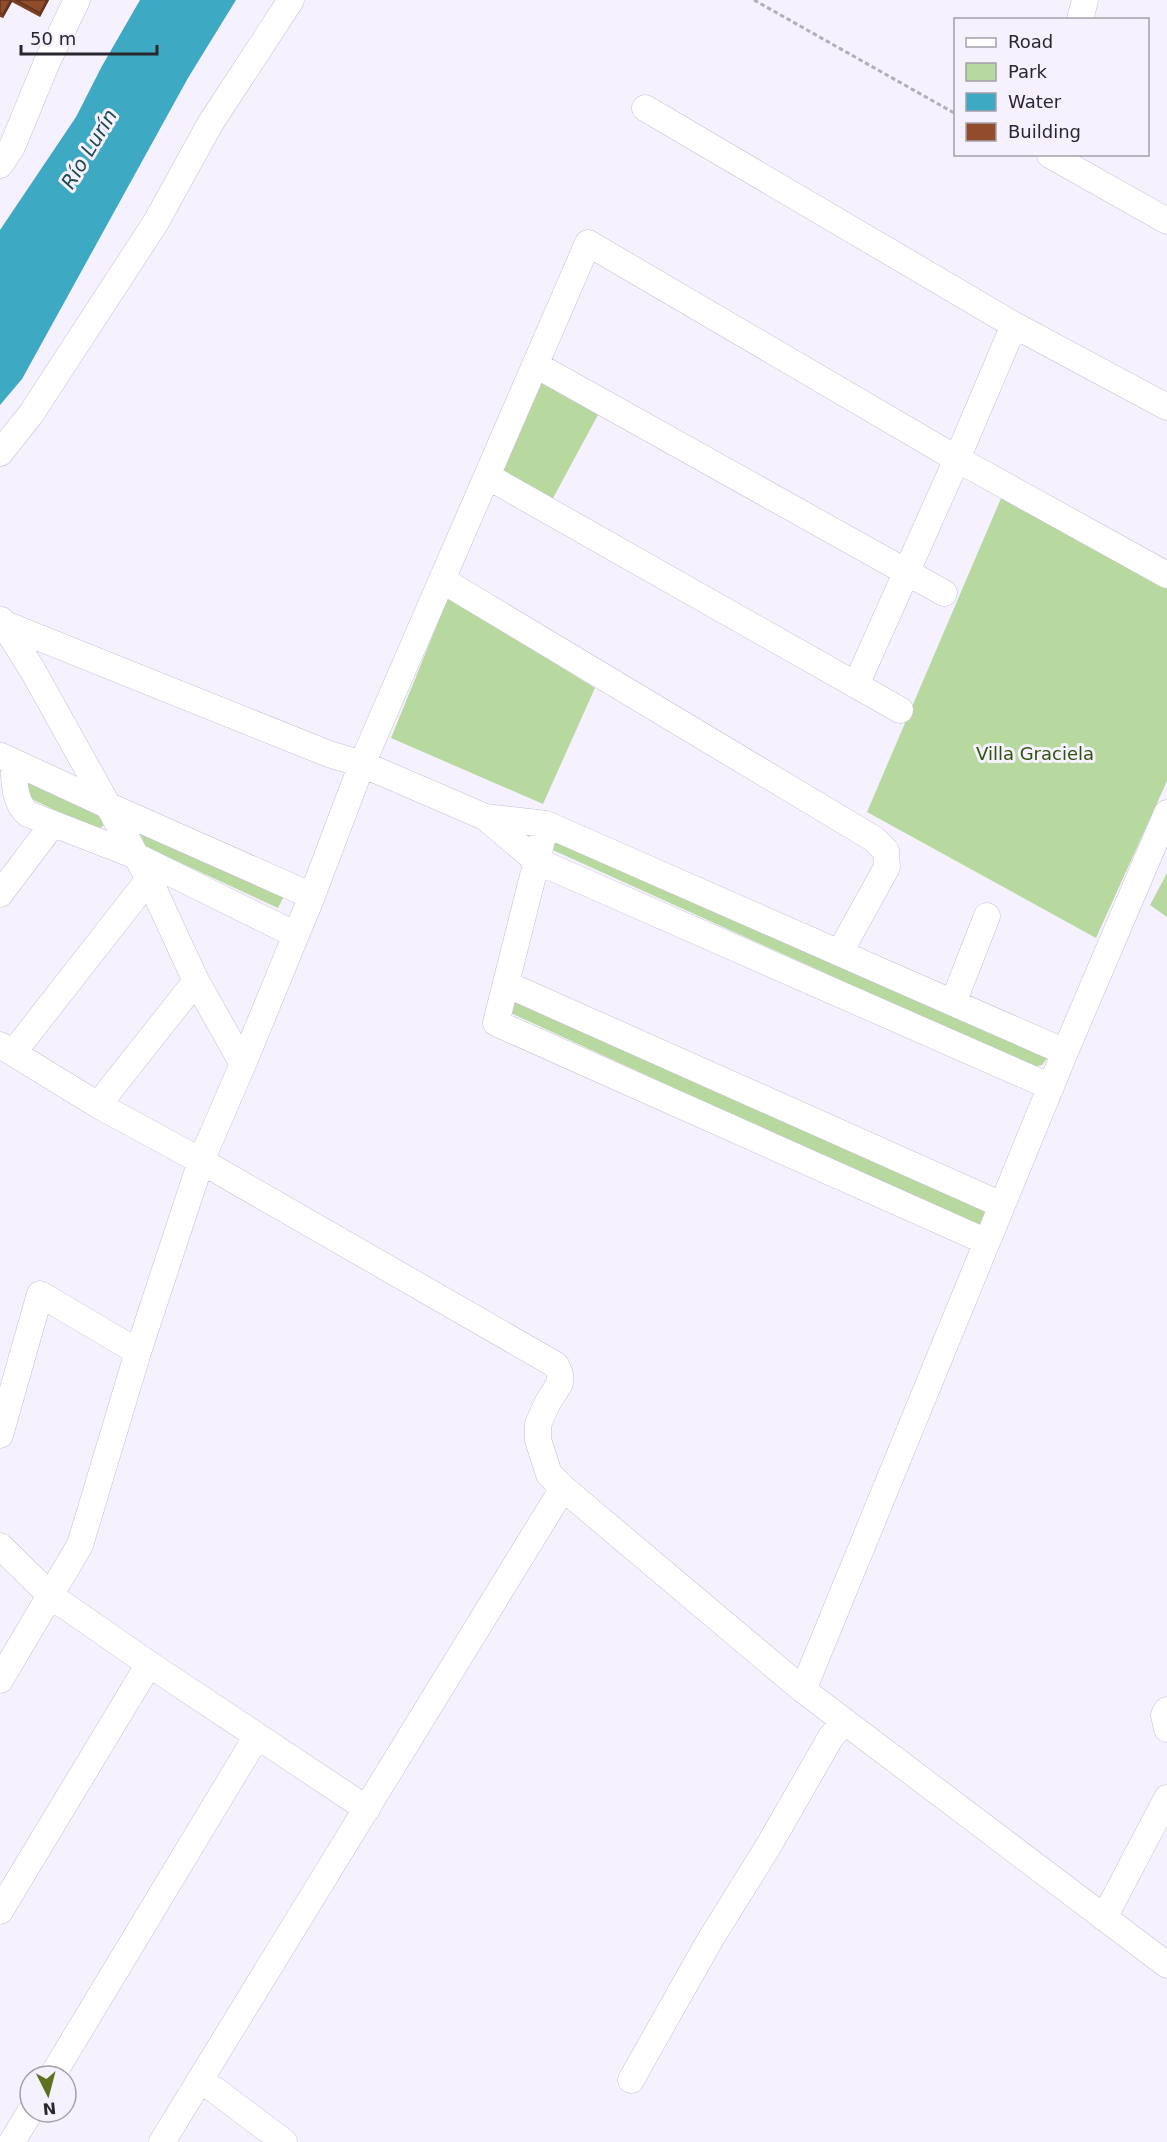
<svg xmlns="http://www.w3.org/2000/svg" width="1167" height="2142" font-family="'DejaVu Sans',sans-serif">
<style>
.green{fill:#b7d99f}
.water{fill:#3da9c3}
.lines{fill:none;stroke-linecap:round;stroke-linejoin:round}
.minor-casing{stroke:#c8bfd3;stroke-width:27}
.path{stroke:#b2aeb9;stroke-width:3;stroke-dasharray:4.5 3;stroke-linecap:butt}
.minor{stroke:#fff;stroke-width:26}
.wall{fill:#7c4125}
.shaded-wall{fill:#65351e}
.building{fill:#904c2b;stroke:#65351e;stroke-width:1.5}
.labels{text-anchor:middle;stroke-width:6;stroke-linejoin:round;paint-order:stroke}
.park-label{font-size:18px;fill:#305308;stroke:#f6f1fe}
.water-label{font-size:20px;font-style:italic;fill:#1d4b56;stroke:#f6f1fe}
</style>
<rect width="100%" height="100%" fill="#f6f1fe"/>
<path class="green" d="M541,383L599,413L552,500L495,470Z
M1002,496L1167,588V781L1096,938L867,812Z
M448,598L595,688L543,804L391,738Z
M26,781L97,813L103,821V826L97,830L21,794Z
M135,822L286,892L278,908L146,847Z
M540,835L1049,1056L1042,1065L1033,1067L544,846Z
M1167,873V917L1150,905Z
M506,992L986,1207L990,1215L983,1224L975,1226L502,1009Z"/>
<path class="water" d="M140,0H236L188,78L22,379L0,405V230L76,117L102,66Z"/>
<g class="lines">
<defs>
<path id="minor" d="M1080,20L1085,0
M645,108L1014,325L1167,407
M1050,155L1167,221
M0,165L12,147L47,62L77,0
M536,365L944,593
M0,453L31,414L156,222L210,124L291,0
M487,476L900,710
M442,580L874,839L886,851L887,867L840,952
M1,620L33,671L149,879L196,981L243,1064
M0,622L329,754L362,764L485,817L537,861L1051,1087
M856,685L957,459L1014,325
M1,756L107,805L312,896
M13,762C15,781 13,801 28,814L136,856L296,935
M485,817L546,824L1065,1052
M546,824L496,1023L987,1242
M0,894L52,825
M506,984L1002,1205
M953,1003L987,916
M0,1045L98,1105L201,1161L556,1365L560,1374V1383L548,1402L538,1424V1440L549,1474L563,1488L803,1690L1167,1965
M13,1053L149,879
M98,1105L196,981
M0,1435L40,1294L138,1352
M0,1546L51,1596L149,1664L367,1809
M0,1680L80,1545L138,1352L201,1161L243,1064L312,896L362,764L588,243L957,459L1167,575
M803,1690L1065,1052L1167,813
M1167,1710L1164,1715L1167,1729
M0,1911L149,1664
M1104,1918L1167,1798
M52,2076L257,1736
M631,2080L710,1940L769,1845L831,1737L844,1721
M199,2081L215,2090L284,2142
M12,2142L30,2112
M162,2142L563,1488"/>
</defs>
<use href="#minor" class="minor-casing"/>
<path class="path" d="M754,0L956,114"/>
<use href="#minor" class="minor"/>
</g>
<path class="wall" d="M0,0H49L40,17L12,2L3,18L0,17Z"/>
<path class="shaded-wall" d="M11,0H12V2L3,18V14Z
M47,0H49L40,17V13Z"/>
<path class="building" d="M0,0H11L3,14L0,13Z
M16,0H47L40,13Z"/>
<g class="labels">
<g class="park-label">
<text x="1035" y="760">Villa Graciela</text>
</g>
<g class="water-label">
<text transform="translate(89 149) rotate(-59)" y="7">Río Lurín</text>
</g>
</g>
<rect x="954" y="18" width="195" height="138" fill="#f6f1fe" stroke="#a4a0aa" stroke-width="1.5"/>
<rect x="966" y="38" width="30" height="9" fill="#ffffff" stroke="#a4a0aa" stroke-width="1.5"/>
<text x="1008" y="48" font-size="18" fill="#29262d">Road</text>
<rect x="966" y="63" width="30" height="18" fill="#b7d99f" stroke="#a4a0aa" stroke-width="1.5"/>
<text x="1008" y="78" font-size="18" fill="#29262d">Park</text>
<rect x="966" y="93" width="30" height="18" fill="#3da9c3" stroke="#a4a0aa" stroke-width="1.5"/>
<text x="1008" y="108" font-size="18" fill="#29262d">Water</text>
<rect x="966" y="123" width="30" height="18" fill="#904c2b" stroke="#a4a0aa" stroke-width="1.5"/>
<text x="1008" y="138" font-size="18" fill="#29262d">Building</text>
<g transform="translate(48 2094) rotate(174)"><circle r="28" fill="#f6f1fe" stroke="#a4a0aa" stroke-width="1.5"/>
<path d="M0-4.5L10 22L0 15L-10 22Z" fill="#5d7120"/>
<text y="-9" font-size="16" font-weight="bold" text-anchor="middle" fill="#29262d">N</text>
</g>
<path d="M21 45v9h136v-9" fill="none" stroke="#29262d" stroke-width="3"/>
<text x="30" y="45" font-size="18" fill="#29262d" stroke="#f6f1fe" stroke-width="4.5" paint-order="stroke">50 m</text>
</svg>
